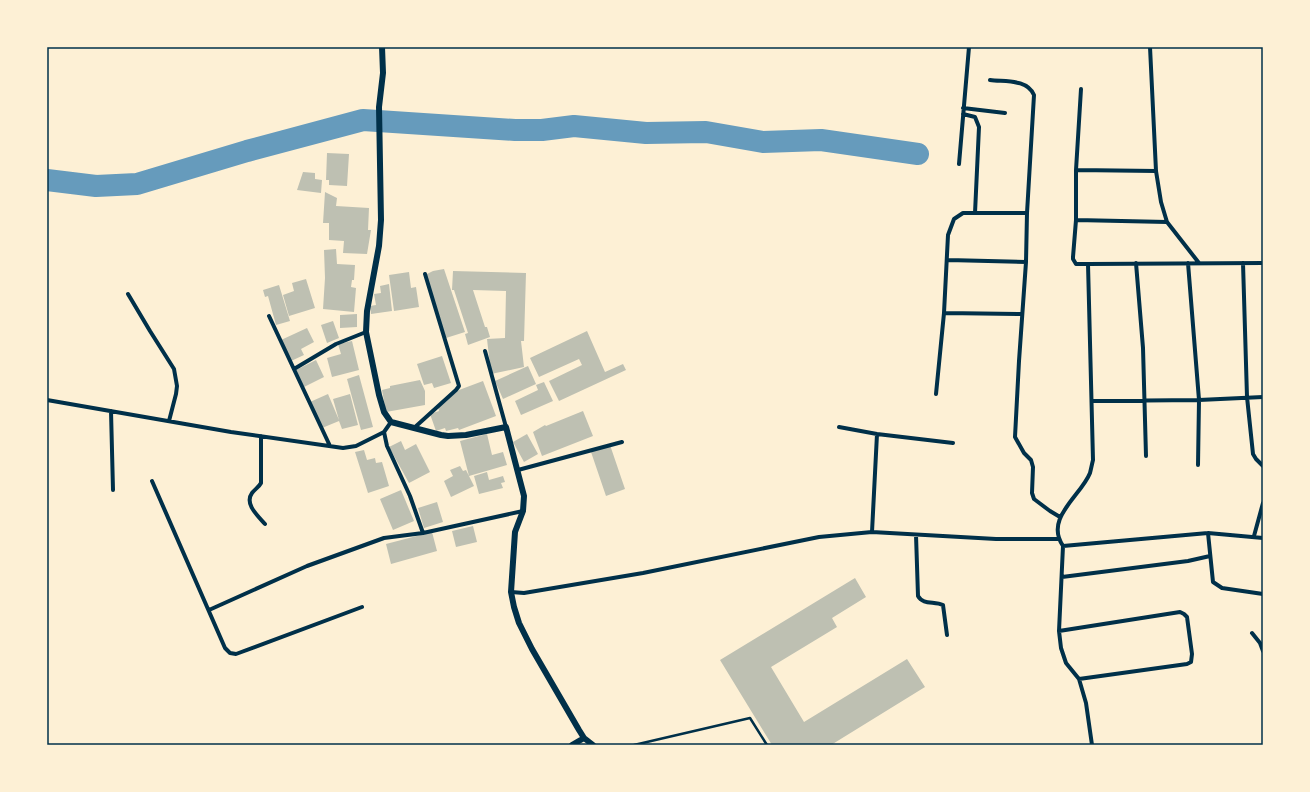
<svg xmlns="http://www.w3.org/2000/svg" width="1310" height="792" font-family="'Varela Round',sans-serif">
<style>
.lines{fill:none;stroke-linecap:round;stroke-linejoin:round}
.river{stroke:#669bbc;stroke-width:22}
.building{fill:#bec0b2}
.service{stroke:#003049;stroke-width:2.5}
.minor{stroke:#003049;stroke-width:4}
.tertiary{stroke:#003049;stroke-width:6}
.neatline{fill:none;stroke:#003049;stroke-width:1.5}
</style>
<rect width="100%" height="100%" fill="#fdf0d5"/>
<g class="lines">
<path class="river" d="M47,180L96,186L137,184L247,151L363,120L515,130H542L574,126L646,133L706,132L763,142L821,140L918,154"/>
</g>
<path class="building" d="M327,153L349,154L347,186L329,185V180H326Z
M303,172L315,173V179L322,180L321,193L297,190Z
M325,192L337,198L336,206L369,208L368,230H371L367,254L343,253L344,241L329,240V223H323Z
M336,249L337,264L355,265L354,280H352L351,287L356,288L354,312L323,309L325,278L324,250Z
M444,269L465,332L446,338L425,275L433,271Z
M453,271L526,273L524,341H521L524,367L491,374L487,339L505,338L506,291L473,290L485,327H487L490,337L468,345L465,334L468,333L454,290H452Z
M409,272L411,288L416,287L419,307L394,311L389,275Z
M306,279L315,308L289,316L283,295L294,291L292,283Z
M389,284L392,311L371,314L370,306L376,305L374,294L381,293L380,286Z
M279,285L290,321L276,325L268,296L265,297L263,290Z
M357,314V327L340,328V315Z
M333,321L339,338L327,343L321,325Z
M307,328L314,342L301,349L304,355L291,361L281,340Z
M587,331L605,372L623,364L626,370L559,401L549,381L582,365L579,359L539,377L530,358Z
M352,341L359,370L332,377L327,358L341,354L338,344Z
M442,356L451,383L434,388L432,383L424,385L417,364Z
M316,360L324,377L304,387L296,370Z
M528,366L536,384L503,399L495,381Z
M359,375L373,427L361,430L347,379Z
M420,380L425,391V405L386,412L382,390L390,388V386Z
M483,381L496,416L459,430L458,428L446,431L445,428L436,431L430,414L439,411L438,407L459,390Z
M544,382L553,401L521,415L515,401L538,390L536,385Z
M328,394L339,420L333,399L350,394L358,425L342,429L339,421L322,428L310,402Z
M583,411L593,436L542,456L533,432L545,425L546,426Z
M487,434L492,455L503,452L507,465L469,476L460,441Z
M527,434L538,454L524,462L513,442Z
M401,441L405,450L416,444L430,472L409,483L389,447Z
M610,445L625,489L606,496L591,452Z
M364,450L367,460L375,458L376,463L382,462L389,486L368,493L355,452Z
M460,466L463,471L466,470L474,486L451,497L444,481L453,476L450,470Z
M487,472L489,480L503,476L505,482L501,483L503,488L479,494L474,476Z
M401,490L414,521L393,530L380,499Z
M437,502L443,522L424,528L418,508Z
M473,526L477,542L456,547L452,531Z
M432,532L437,551L391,564L386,544Z
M855,578L866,597L832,618L837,627L771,667L804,722L907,659L925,687L831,745H772L720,660Z"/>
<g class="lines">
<path class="service" d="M634,745L750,718L767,745"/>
<path class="minor" d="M1150,47L1156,171
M990,80C1006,82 1027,79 1034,95L1027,213L1026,262L1019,361L1015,437L1024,453L1031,460L1033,467L1032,493L1034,499L1050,511L1060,517
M1081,89L1076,170V220L1073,257V259L1076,264H1088L1093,460C1092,464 1091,469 1090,473C1081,496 1044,518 1063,546L1059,631L1061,648L1066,663L1079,679L1086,703L1092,745
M963,108L1005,113
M963,114L975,117L979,127L975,213
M959,164L969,47
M1076,170L1156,171L1161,202L1167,222L1199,263
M1076,220L1167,222
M948,260L1026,262
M1136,263L1143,348L1146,456
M1188,263L1199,400L1198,465
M1243,263L1247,397L1253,454L1256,459L1263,466
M1088,264L1263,263
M128,294L150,331L174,369L177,386L176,394L169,421
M944,313L1022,314
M269,316L330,446
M485,351L506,427
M294,369L336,344L366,332
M936,394L944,313L948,235L954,219L963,213H1027
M47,400L231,432L343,448L356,446L384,432L391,422
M1092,401L1199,400L1263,397
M111,411L113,490
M839,427L877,434L953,443
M414,428L456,390L459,386L425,274
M384,432L387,446L410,496L423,533
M261,436V483C259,487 255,489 252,493C244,504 258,516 265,524
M518,470L622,442
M152,481L225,648L230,653L236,654L362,607
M872,532L877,434
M1208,533L1213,582L1222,588L1263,594
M916,535L918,596C923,605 934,601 943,605L947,635
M1254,536L1263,503
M1063,546L1208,533L1263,538
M1062,577L1188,561L1210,556
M511,592L524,593L643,573L819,537L872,532L996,539H1059
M209,610L307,566L384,538L423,533L523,511
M1059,631L1180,612L1184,614L1187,617L1192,654L1191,662L1187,664L1079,679
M1252,633L1260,643L1263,651"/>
<path class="tertiary" d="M382,47L383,73L379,107L381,220L379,246L367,311L366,332L379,395L384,412L391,422L441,435L448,436L466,435L506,427L524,496L523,511L515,532L511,592L514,607L519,623L532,649L579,730L584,738L593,745
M572,745L584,738"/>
</g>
<rect width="1310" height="792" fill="none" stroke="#fdf0d5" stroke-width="96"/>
<rect x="48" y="48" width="1214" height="696" class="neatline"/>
</svg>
